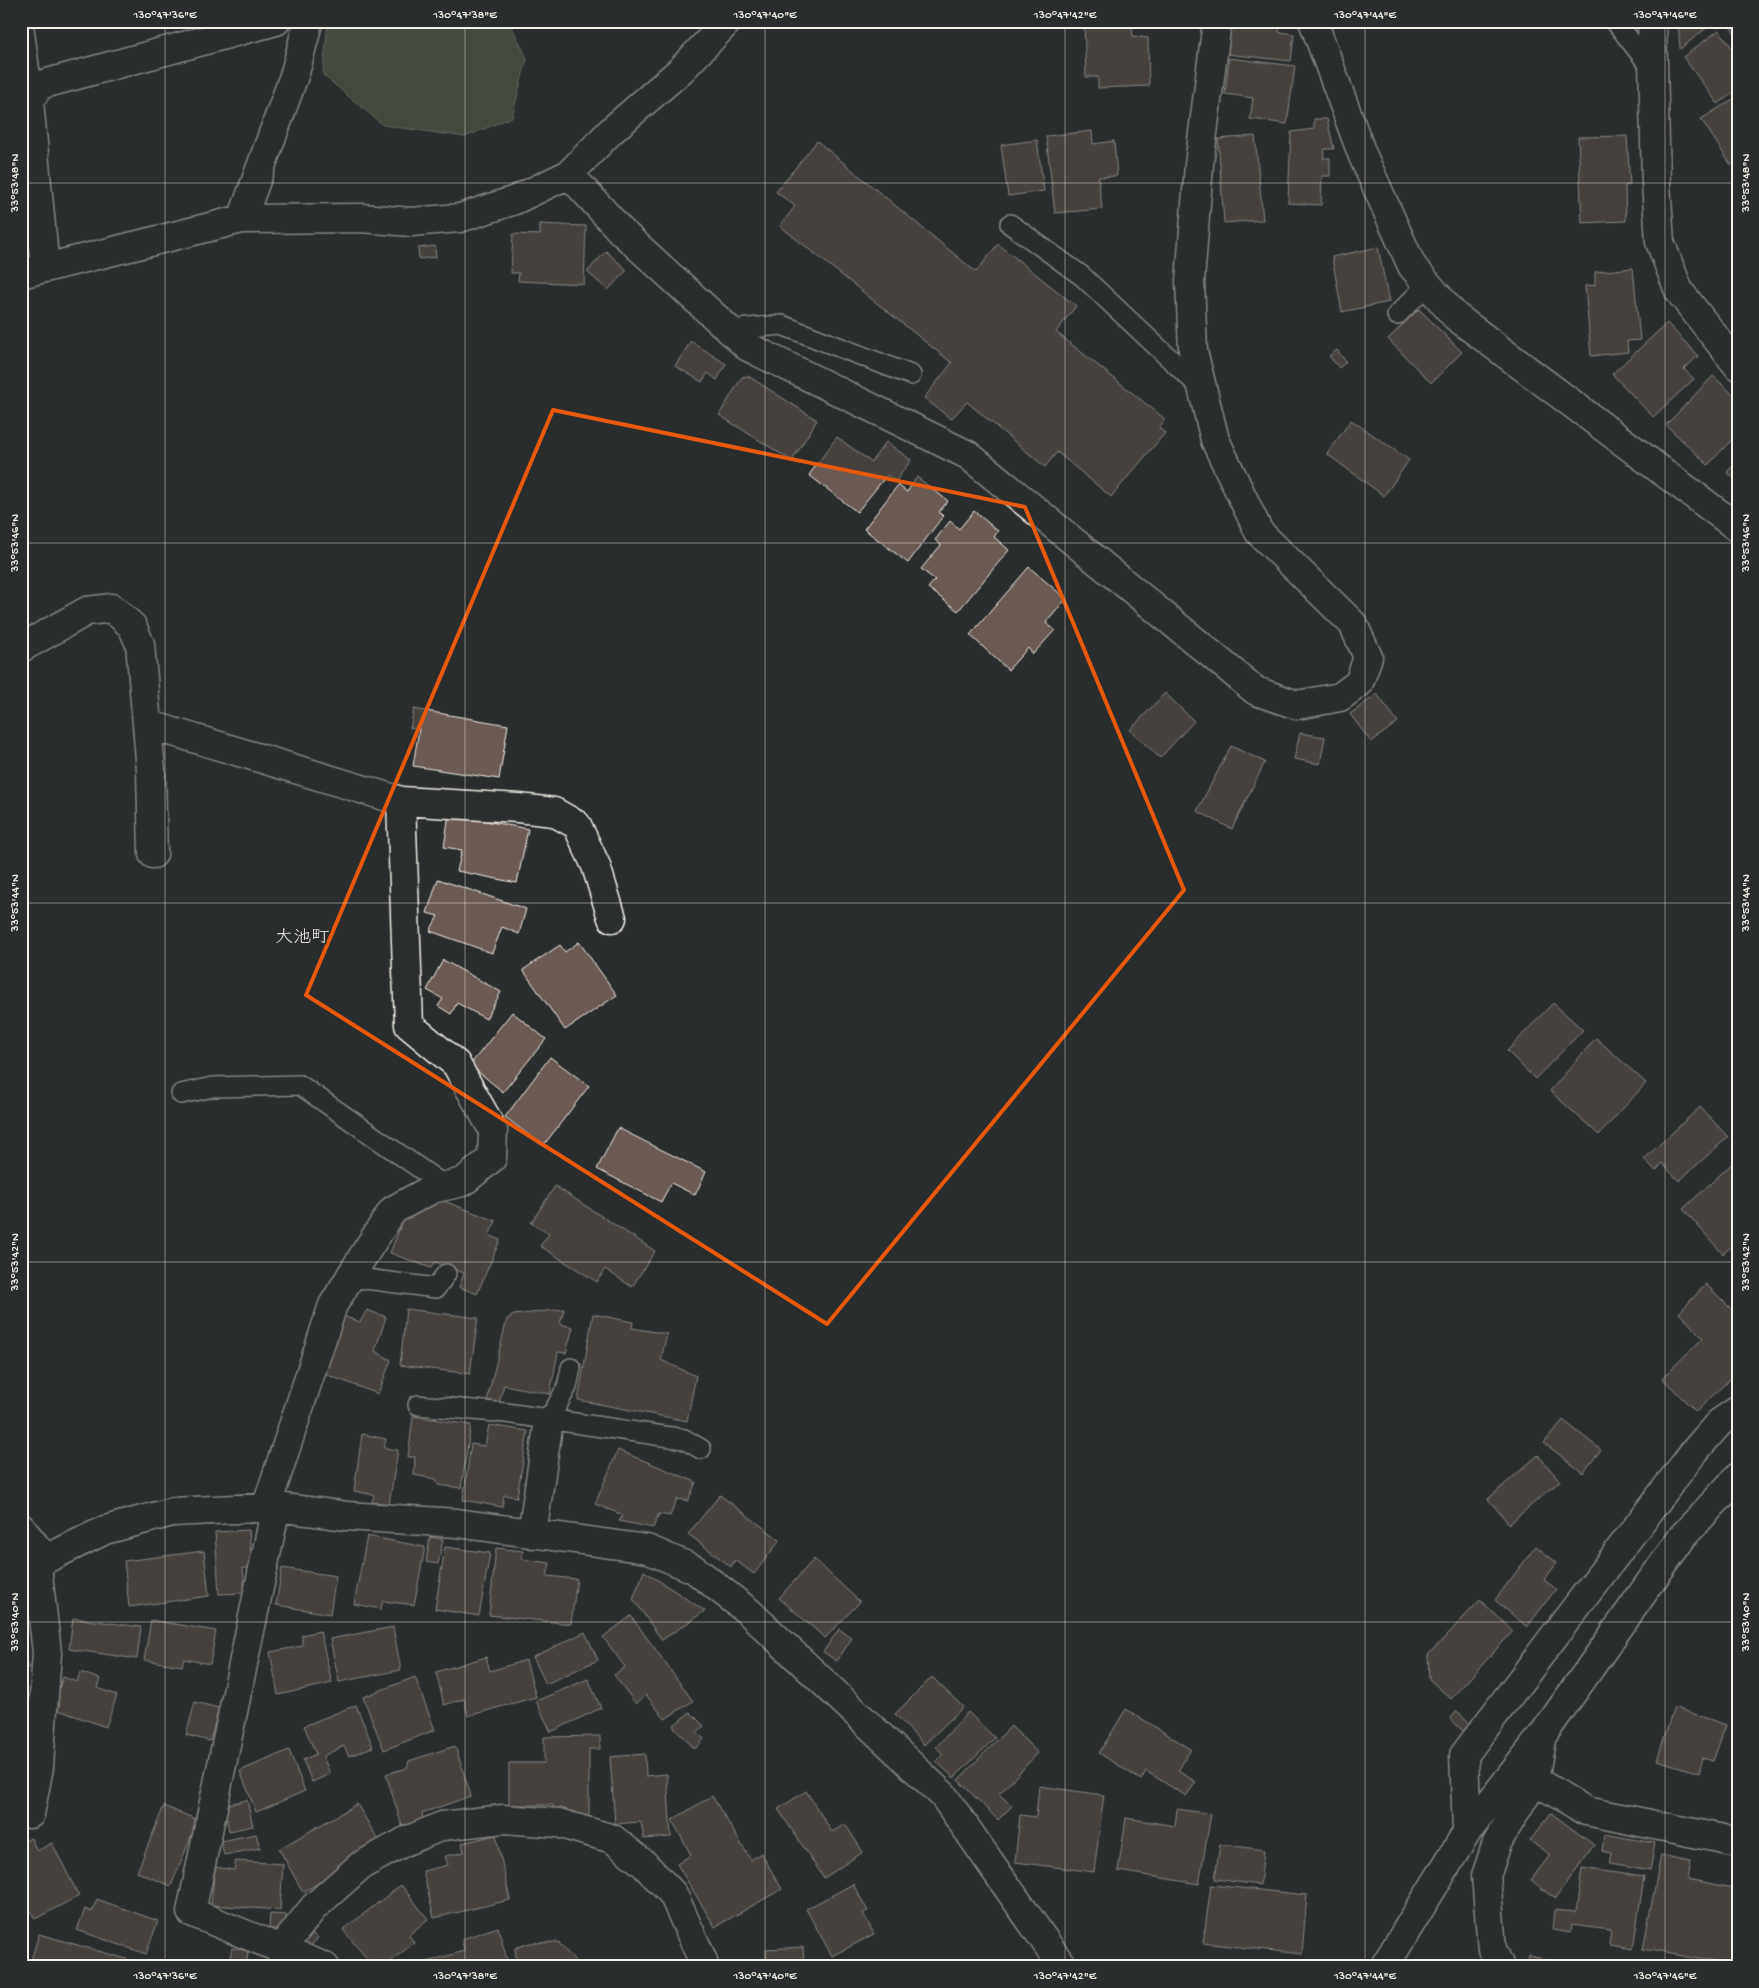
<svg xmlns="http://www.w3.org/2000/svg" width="1759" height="1988" font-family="'Gochi Hand','Klee One',sans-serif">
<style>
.green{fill:#616b51;stroke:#aaae9c}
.building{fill:#6b5a53;stroke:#f4f1e8}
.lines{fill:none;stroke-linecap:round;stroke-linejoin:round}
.service-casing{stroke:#f4f1e8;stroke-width:22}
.minor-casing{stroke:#f4f1e8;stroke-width:31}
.service{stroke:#2a2d2e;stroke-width:19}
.minor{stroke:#2a2d2e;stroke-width:28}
.marked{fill:none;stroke:#e8590c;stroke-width:4;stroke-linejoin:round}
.ticks{fill:none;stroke:#f4f1e8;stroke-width:1;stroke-opacity:0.45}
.labels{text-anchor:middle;stroke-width:4;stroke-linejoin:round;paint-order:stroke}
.quarter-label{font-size:18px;fill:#f4f1e8;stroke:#2a2d2e}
.neatline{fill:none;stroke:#f4f1e8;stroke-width:2}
.ticks-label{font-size:12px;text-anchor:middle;fill:#f4f1e8}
</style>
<rect width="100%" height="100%" fill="#2a2d2e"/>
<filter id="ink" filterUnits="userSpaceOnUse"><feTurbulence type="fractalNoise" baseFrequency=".02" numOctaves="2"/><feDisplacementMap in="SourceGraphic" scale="10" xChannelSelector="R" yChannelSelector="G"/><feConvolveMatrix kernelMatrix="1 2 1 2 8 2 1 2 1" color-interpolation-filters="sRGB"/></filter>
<g filter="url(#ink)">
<path class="green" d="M328,21H509L527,58L512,117L465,137L383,125L323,75Z"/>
<path class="building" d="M1084,21H1131L1133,36L1148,38L1149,86L1098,88V77H1086Z
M1229,21H1280L1279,32L1294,34L1291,61L1226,54Z
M1678,21H1714V22L1680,49Z
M1726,21H1738V38Z
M1719,30L1738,56V89L1718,104L1683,57Z
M1229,58L1295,66L1287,124L1250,119L1253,98L1225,94Z
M1738,96V160L1731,165L1701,119Z
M1314,119H1327L1334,149H1325L1323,158H1330V176H1322L1321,205L1288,203L1291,132L1314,129Z
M1092,131L1093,144L1114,141L1117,176L1098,177L1102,209L1055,213L1046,136Z
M1255,136L1263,220L1224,223L1218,139Z
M1627,136L1630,185L1625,186L1626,221L1582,223L1578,137Z
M1037,140L1044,191L1008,196L1001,145Z
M817,141L976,272L998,244L1076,306L1056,332L1165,419L1159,428L1165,433L1111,497L1057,452L1045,467L967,402L951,419L924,398L952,363L780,226L795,206L776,192Z
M540,224L586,226L584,284L518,281L519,273H511L513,234L540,235Z
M435,246L436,257L419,259L418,248Z
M1378,247L1389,302L1342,312L1332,257Z
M606,251L627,270L608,290L587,272Z
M1633,268L1640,340L1627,341L1628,352L1591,356L1585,286L1595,285V272Z
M1419,309L1462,352L1431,383L1388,339Z
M1667,323L1698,356L1684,369L1694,379L1653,417L1612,374Z
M691,341L726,364L717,380L708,373L702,382L675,366Z
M1337,350L1346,362L1339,368L1329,356Z
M748,376L817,420L792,461L719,415L742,377Z
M1713,376L1738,399V408L1733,413L1738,417L1734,423L1738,426V433L1708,465L1666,425Z
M1351,420L1409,460L1384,496L1327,454Z
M837,437L871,462L886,442L911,460L896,481L887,475L857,512L809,475Z
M1738,460V482L1727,472Z
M917,477L948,501L939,512L943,516L908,563L864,529L898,485L907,492Z
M974,511L998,531L994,537L1009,550L958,611L928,588L935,580L921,569L941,545L935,540L950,521L959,529Z
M1029,567L1066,599L1046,623L1055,630L1033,654L1028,648L1008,670L970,635Z
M1165,693L1194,721L1160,758L1130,730Z
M1377,694L1398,722L1371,742L1350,714Z
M414,709L508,725L499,779L413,766L419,729L410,728Z
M1300,733L1325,737L1320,764L1294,759Z
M1231,746L1265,762L1232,829L1197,811Z
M449,814L528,829L517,883L457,871L462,850L444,847Z
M438,879L526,909L519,934L502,927L492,953L430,931L438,916L427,913Z
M579,942L617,995L565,1030L523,970L560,945L565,952Z
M443,960L501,992L486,1019L457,1003L451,1014L438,1006L443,999L427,990Z
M1553,1003L1583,1030L1535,1079L1507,1051Z
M512,1012L546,1039L503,1092L470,1065Z
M1596,1038L1646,1083L1599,1135L1550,1091Z
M550,1057L589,1086L543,1146L505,1117Z
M1700,1107L1728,1137L1679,1181L1662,1163L1656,1171L1644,1159Z
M618,1128L706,1172L695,1195L671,1183L661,1202L597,1169Z
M1738,1158V1240L1723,1254L1683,1209Z
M555,1186L655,1251L632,1287L605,1269L597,1282L540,1246L549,1234L531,1223Z
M439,1199L496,1221L489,1235L500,1240L477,1294L459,1287L464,1273L435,1262L431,1268L390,1253L404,1217Z
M1706,1284L1738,1316V1371L1696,1412L1662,1378L1703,1338L1679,1313Z
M406,1309L478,1318L470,1374L400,1365Z
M564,1309L560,1324L573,1327L566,1353L558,1352L550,1394L504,1385L499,1403L487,1400L507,1319L514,1315Z
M367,1310L386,1317L375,1351L391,1360L378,1394L320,1372L340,1315L360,1322Z
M593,1314L633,1322L632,1328L667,1334L661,1360L696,1376L687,1421L578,1400Z
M413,1416L471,1425L461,1488L438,1485L436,1479L414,1475L415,1457H408Z
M1563,1420L1601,1450L1583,1473L1544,1443Z
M489,1425L528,1431L517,1497L504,1495L502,1507L463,1500L471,1444L485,1446Z
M362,1434L386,1439L384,1448L398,1450L389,1504L372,1502L374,1495L354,1491Z
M618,1450L696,1482L688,1501L677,1499L670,1516L659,1514L653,1528L619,1521L623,1515L595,1504Z
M1538,1455L1560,1481L1509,1524L1488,1499Z
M720,1495L780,1540L754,1574L735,1560L731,1567L688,1534Z
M249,1530L252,1568H243L245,1593L219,1594L215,1532Z
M367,1536L425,1547L414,1605L383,1601L381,1609L354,1604Z
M430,1537L443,1539L438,1564L426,1562Z
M1536,1546L1557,1563L1544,1580L1556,1589L1527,1627L1495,1600Z
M445,1547L490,1553L479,1616L435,1609Z
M496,1548L523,1551L522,1559L550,1563L547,1576L577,1579L571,1624L489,1615Z
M204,1551L209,1596L129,1607L124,1561Z
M814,1559L860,1602L825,1638L779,1598Z
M282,1568L336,1576L330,1614L276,1605Z
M644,1571L705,1611L662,1640L633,1599Z
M27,1592L30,1619L21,1620V1596Z
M1480,1600L1513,1631L1451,1699L1429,1679L1428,1655Z
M631,1616L693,1701L665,1719L646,1695L636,1704L614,1675L625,1667L603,1637Z
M73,1618L141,1627L137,1659L69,1649Z
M151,1620L216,1631L210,1664L184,1659L182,1666L144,1660Z
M393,1627L401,1670L339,1682L330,1639Z
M839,1629L852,1638L837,1661L823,1652Z
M320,1631L332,1683L278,1695L270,1652L302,1646V1635Z
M585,1632L598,1660L546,1684L533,1657Z
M21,1635L29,1668L22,1670L24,1679L21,1680Z
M486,1657L490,1671L526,1660L536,1697L468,1716L464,1699L444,1705L436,1672Z
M80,1672L100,1679L97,1688L117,1695L106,1727L58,1710L60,1703L54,1701L63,1677L77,1682Z
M415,1677L435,1730L384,1750L363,1697Z
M932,1677L963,1707L924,1745L895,1714Z
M588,1679L601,1708L551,1732L536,1701Z
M195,1702L219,1708L210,1741L186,1735Z
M356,1705L373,1747L349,1756L344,1746L323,1756L330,1774L312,1782L303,1760L316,1754L304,1726Z
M1674,1707L1726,1725L1713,1761L1703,1758L1699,1773L1657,1760Z
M1126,1709L1191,1749L1178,1771L1196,1782L1186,1796L1146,1771L1141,1780L1099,1753Z
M1457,1711L1471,1724L1464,1732L1450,1719Z
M690,1712L704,1726L697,1732L704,1739L695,1749L673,1726Z
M968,1712L995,1738L954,1778L936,1761L943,1754L936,1747Z
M1011,1726L1038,1753L999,1794L1012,1806L998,1820L958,1780Z
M600,1736V1749H589V1818H553V1805H509V1763H544V1737Z
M455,1746L471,1796L422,1813L423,1820L402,1826L386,1774L407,1768L409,1761Z
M289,1750L305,1791L256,1812L240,1771Z
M645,1754L646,1776L667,1774L671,1837L644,1839L641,1822L615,1824L610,1757Z
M1039,1786L1104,1795L1094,1872L1015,1862L1020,1815L1036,1817Z
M806,1791L832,1832L845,1824L863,1852L824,1878L778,1809Z
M712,1796L751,1860L761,1853L782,1889L715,1927L677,1864L691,1855L672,1820Z
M247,1800L253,1826L229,1831L224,1805Z
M357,1804L382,1846L303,1892L279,1849Z
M164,1806L198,1820L171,1886L137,1872Z
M1177,1809L1211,1814L1199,1884L1118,1871L1126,1818L1175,1826Z
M1551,1813L1594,1845L1555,1899L1531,1880L1550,1855L1530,1841Z
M256,1834L260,1848L224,1855L221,1841Z
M1604,1834L1655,1843L1650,1871L1610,1864L1612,1853L1602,1851Z
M496,1835L510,1900L434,1918L423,1871L448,1865L445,1856L464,1852L462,1843Z
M31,1838L37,1851L52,1843L79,1896L35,1919L21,1893V1843Z
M1220,1844L1264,1850L1260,1885L1215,1879Z
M1661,1855L1691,1861L1688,1879L1738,1889V1932L1731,1965L1643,1949Z
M236,1861L283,1864L280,1910L211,1905L215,1867L234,1870Z
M1582,1868L1644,1877L1633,1949L1609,1945L1611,1930L1571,1925L1570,1933L1552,1930L1554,1910L1576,1912Z
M853,1884L868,1911L863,1913L874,1934L832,1956L806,1909Z
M401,1885L428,1919L409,1935L414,1943L383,1967H374L343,1930Z
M1211,1885L1307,1895L1302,1954L1203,1943Z
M97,1899L158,1921L146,1954L77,1930L85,1909L92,1912Z
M270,1914L286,1915L285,1929H269Z
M498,1927L509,1967H409L464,1951L462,1939Z
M306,1929L318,1938L308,1949L296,1940Z
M39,1934L137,1962L135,1967H21V1958L31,1960Z
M558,1942L580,1967H517L515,1948L530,1943Z
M803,1947L804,1967H767L766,1949Z
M232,1948L248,1951L247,1961L274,1967H228Z
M1529,1956L1587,1967H1527Z"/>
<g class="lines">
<defs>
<path id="service" d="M23,21L33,95
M1615,21L1653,70
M1010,224L1082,276L1202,389
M1397,315L1428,284
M729,330L782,325L911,375
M181,1094L213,1087L300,1085L445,1186
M350,1277L436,1288L446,1274
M418,1405L506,1413L684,1439L701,1449
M549,1420L567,1387L571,1368"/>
<path id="minor" d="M1313,21L1362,154L1412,266L1455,316L1738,528
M1652,21L1656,183L1660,242L1679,291L1738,366
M569,174L621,231L748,347L968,455L1256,691L1297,705L1340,697L1359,683L1368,657L1353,624L1259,532L1215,440L1193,351L1190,281L1199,165L1217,21
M242,219L295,73L308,23L305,21
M45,268L29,101L40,85L276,21
M21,274L242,219L361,218L411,222L460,218L515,200L569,174L611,131L681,70L728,21
M21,648L87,611L112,608L132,626L140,644L151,771L153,854
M147,724L401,801L518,808L554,812L577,825L596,866L612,918
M276,1507L191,1912L325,1967
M266,1508L333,1305L363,1256L393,1210L432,1189L463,1182L492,1158L493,1130L456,1064L409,1025L401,801
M21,1528L46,1559
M532,1534L549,1420
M21,1576L46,1559L105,1530L172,1512L276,1507L347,1516L457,1523L647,1549L694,1569L749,1612L943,1795L1063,1967
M1534,1780L1586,1811L1738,1842
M30,1814L39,1767L47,1653L37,1565
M1467,1832L1464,1755L1693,1453L1719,1423L1738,1410
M281,1949L314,1907L360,1866L404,1842L442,1826L503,1819L558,1823L613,1839L644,1864L673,1894L703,1961V1967
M1384,1967L1467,1832L1542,1736L1683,1536L1738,1477
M1500,1967L1492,1949L1486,1876L1497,1843L1534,1780L1541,1740"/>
</defs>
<use href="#service" class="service-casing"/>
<use href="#minor" class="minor-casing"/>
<use href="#service" class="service"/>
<use href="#minor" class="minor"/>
</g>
</g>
<path d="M0 0H1759V1988H0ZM553,410L1025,507L1184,890L827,1324L306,995Z" fill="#2a2d2e" fill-opacity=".55" fill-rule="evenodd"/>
<path class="marked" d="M553,410L1025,507L1184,890L827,1324L306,995Z"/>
<path class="ticks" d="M165,21V1967M465,21V1967M765,21V1967M1065,21V1967M1365,21V1967M1665,21V1967M21,183H1738M21,543H1738M21,903H1738M21,1262H1738M21,1622H1738"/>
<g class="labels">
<g class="quarter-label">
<text x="302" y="942">大池町</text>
</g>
</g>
<rect width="1759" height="1988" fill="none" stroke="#2a2d2e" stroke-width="55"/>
<rect x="28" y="28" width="1704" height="1932" class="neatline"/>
<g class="ticks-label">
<text x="165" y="18">130°47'36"E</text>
<text x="465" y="18">130°47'38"E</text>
<text x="765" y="18">130°47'40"E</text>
<text x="1065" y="18">130°47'42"E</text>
<text x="1365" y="18">130°47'44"E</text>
<text x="1665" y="18">130°47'46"E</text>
<text transform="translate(14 183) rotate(-90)" y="4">33°53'48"N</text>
<text transform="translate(1745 183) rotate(-90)" y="4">33°53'48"N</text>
<text transform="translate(14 543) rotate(-90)" y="4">33°53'46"N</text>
<text transform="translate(1745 543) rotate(-90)" y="4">33°53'46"N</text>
<text transform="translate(14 903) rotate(-90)" y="4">33°53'44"N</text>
<text transform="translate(1745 903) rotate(-90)" y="4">33°53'44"N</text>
<text transform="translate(14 1262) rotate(-90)" y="4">33°53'42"N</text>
<text transform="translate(1745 1262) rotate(-90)" y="4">33°53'42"N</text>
<text transform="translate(14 1622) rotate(-90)" y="4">33°53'40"N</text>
<text transform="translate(1745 1622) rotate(-90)" y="4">33°53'40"N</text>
<text x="165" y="1979">130°47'36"E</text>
<text x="465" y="1979">130°47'38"E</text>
<text x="765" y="1979">130°47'40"E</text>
<text x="1065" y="1979">130°47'42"E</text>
<text x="1365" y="1979">130°47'44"E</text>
<text x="1665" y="1979">130°47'46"E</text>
</g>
</svg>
